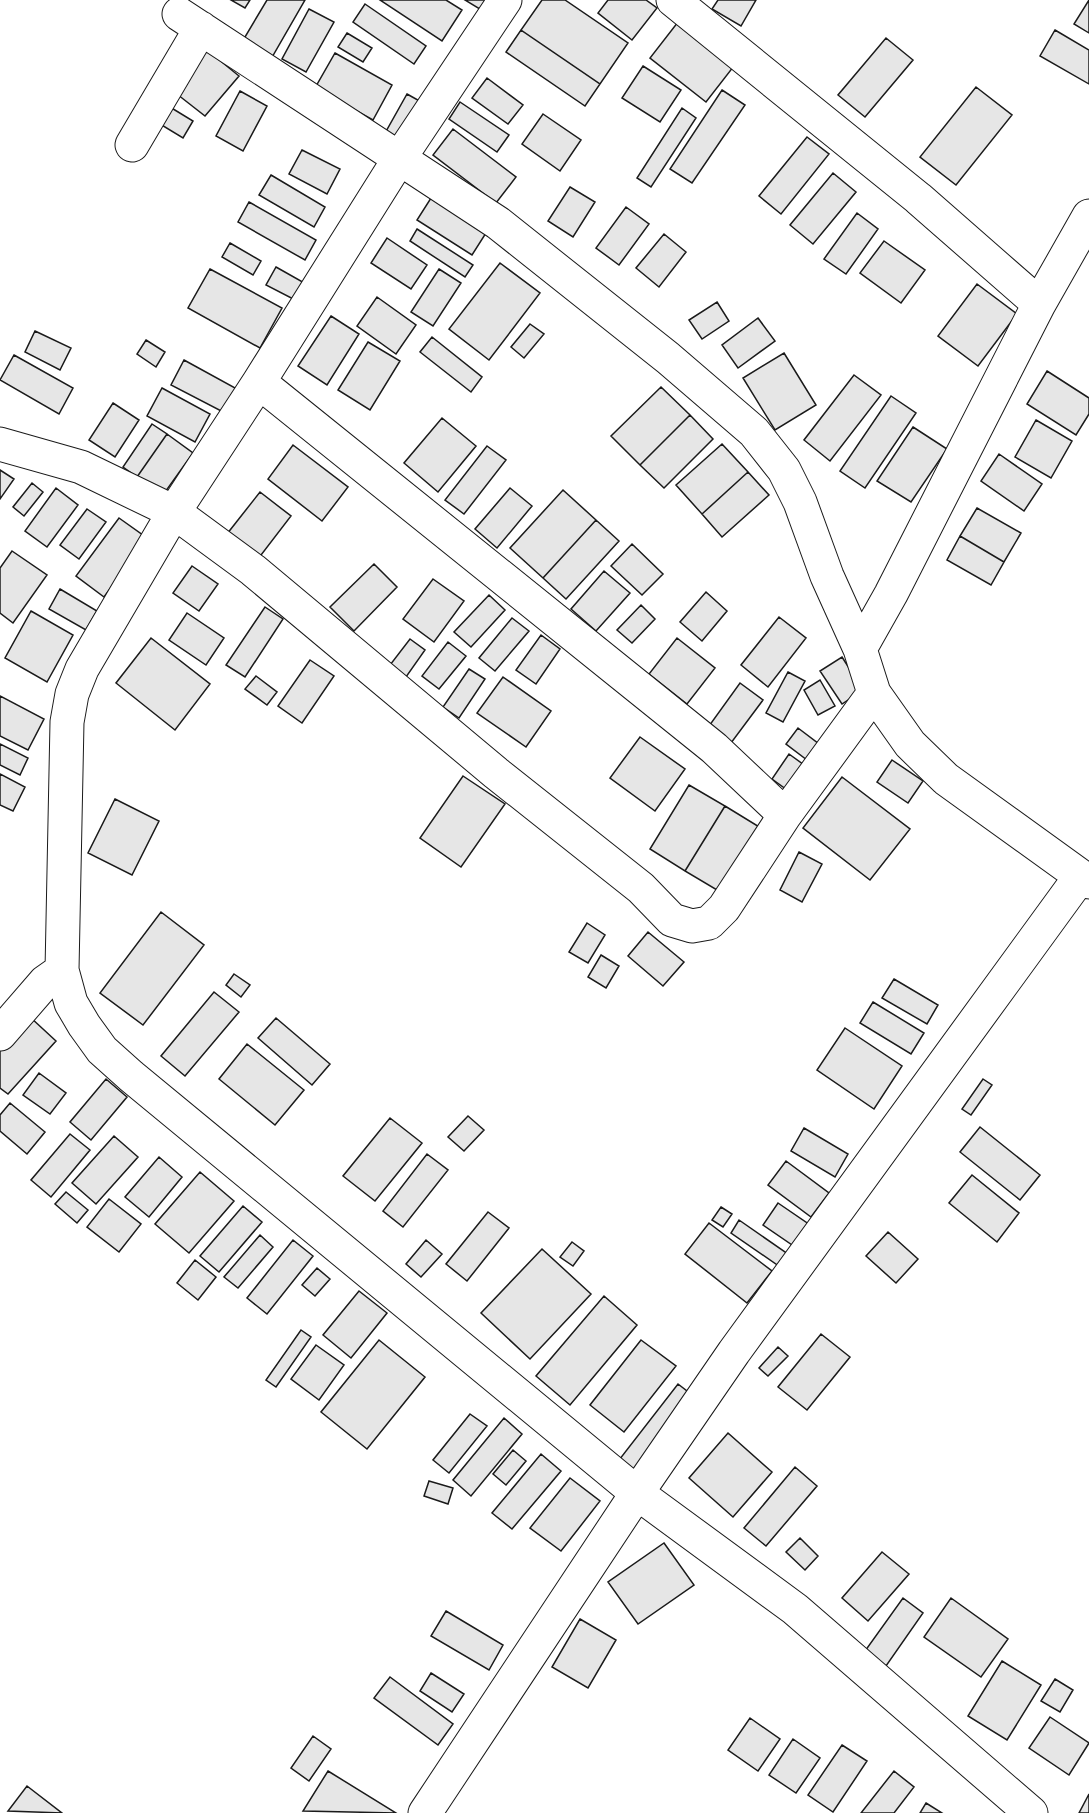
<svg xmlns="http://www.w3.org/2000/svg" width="1089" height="1813" font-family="Mulish,sans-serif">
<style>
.building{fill:#e6e6e6;stroke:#1a1a1a;stroke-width:1.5}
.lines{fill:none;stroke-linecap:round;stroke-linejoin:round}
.minor-casing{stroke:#1a1a1a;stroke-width:35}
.minor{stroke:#fff;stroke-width:33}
</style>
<rect width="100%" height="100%" fill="#fff"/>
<path class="building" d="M231,0H250L245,8Z
M267,0H305L271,59L242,42Z
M380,0H446L462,10L442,41Z
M465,0H489L483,11Z
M542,0H565L628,43L600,84L521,30Z
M608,0H646L657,8L632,40L598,13Z
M718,0H756L741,26L712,9Z
M1089,0V33L1074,24Z
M365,4L426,46L414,64L353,22Z
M309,9L334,22L306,72L282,59Z
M678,22L734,66L706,102L650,58Z
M521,30L600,84L585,106L506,52Z
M1055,30L1089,50V84L1040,56Z
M347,33L372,48L363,62L338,47Z
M886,38L913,60L865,117L838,95Z
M207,50L239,76L205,116L173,91Z
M335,53L392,85L373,120L315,88Z
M643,66L681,90L660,122L622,98Z
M487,78L523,105L508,124L472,98Z
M976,87L1012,115L956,185L920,157Z
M722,90L745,105L692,183L670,169Z
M240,91L267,106L243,151L216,136Z
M407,94L425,104L402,145L384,135Z
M460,102L509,135L497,152L449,119Z
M165,104L193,121L183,138L155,121Z
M682,108L696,118L651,187L637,178Z
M543,114L581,140L560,171L522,144Z
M453,129L516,177L496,203L433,155Z
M807,137L829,154L781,214L759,196Z
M302,150L340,169L327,194L289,174Z
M833,173L856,192L813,244L790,225Z
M271,175L325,207L314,227L259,195Z
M570,187L595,202L573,237L548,221Z
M431,198L486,233L472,255L417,220Z
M249,202L316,240L305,260L238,222Z
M626,207L649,224L619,265L596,248Z
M857,213L878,229L846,274L824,259Z
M417,229L473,265L465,277L410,241Z
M664,234L686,252L659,287L636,268Z
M387,238L427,265L411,289L371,263Z
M884,241L925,270L901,303L860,273Z
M230,243L261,261L253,275L222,257Z
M500,263L540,293L489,360L449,329Z
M276,267L308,285L299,302L266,285Z
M210,269L282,308L260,348L188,308Z
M439,269L461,283L433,326L411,312Z
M977,284L1017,314L978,366L938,336Z
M377,297L416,325L396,354L357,326Z
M717,302L729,321L702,339L689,320Z
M331,316L359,334L327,385L298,366Z
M758,318L775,341L738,368L722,345Z
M530,324L544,334L524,358L511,347Z
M35,331L71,348L60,370L25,352Z
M432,337L482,377L471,392L420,352Z
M146,340L165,352L156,367L137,354Z
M368,342L400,361L370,410L338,390Z
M784,353L816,405L775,430L743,378Z
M14,355L73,388L59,414L0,380Z
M184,360L237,389L225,413L171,385Z
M1047,371L1089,398V414L1076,435L1027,404Z
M854,375L881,395L830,461L804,440Z
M661,387L690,415L640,465L611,436Z
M162,388L210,414L195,442L147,416Z
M891,396L916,413L865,488L840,471Z
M113,403L139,420L115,457L89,440Z
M690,415L713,439L664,488L640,465Z
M442,418L476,446L438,492L404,463Z
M1036,420L1072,441L1051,478L1015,457Z
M152,424L167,434L137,477L123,467Z
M913,427L947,449L911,502L877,481Z
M167,434L193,453L163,495L137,477Z
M722,444L748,472L702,514L676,485Z
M293,445L348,487L322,521L268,479Z
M487,446L506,460L464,514L445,500Z
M999,454L1042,484L1024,511L981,481Z
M0,470L14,479L0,499Z
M748,472L769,495L722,537L702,514Z
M32,483L43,492L24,516L13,507Z
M56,488L78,505L47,547L25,531Z
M510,488L532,506L497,548L475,529Z
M563,490L596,520L543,578L510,548Z
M260,492L291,516L258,559L227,534Z
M977,508L1021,533L1004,562L960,536Z
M87,509L106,522L79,559L60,545Z
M119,518L147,538L104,597L76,576Z
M596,520L619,541L566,599L543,578Z
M960,536L1004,562L991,585L947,560Z
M632,544L663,574L642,595L611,566Z
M12,551L47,575L13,623L0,613V568Z
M374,564L397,587L354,631L330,607Z
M192,566L218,584L199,611L173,593Z
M604,571L630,593L596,631L571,609Z
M433,579L464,601L434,642L403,619Z
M60,589L97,611L86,630L49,609Z
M706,592L727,611L702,641L680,622Z
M489,595L505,610L471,647L454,632Z
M641,605L655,619L632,643L617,630Z
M265,607L283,619L245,677L226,665Z
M31,611L73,635L47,682L5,658Z
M187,613L224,638L206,665L169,640Z
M779,617L806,638L768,687L741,665Z
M512,618L529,631L495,671L479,658Z
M541,635L560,649L536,684L516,670Z
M151,638L210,684L175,730L116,683Z
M677,638L715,668L687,704L649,674Z
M410,639L425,650L406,677L390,665Z
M448,642L466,656L439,689L422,676Z
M842,657L863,690L842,704L820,671Z
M310,660L334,676L302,723L278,706Z
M469,669L485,679L459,718L443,707Z
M788,672L805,681L783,722L766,713Z
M256,676L277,692L267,705L245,689Z
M503,677L551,711L526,747L477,713Z
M820,680L835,706L818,715L804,690Z
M740,683L763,700L731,743L709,726Z
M0,696L44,719L28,750L0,736Z
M798,728L819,744L807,760L786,744Z
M640,737L685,769L655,811L610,778Z
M0,744L28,758L20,775L0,765Z
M789,754L807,767L790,792L772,779Z
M892,760L923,781L908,803L877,782Z
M0,774L25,787L13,811L0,805Z
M463,776L505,804L461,867L420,838Z
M842,777L910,829L870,880L803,828Z
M689,785L725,806L685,871L650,849Z
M115,799L159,821L132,875L88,853Z
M725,806L761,828L722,893L685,871Z
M799,852L822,864L802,902L780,890Z
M161,912L204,945L143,1025L100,993Z
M587,923L605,935L588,963L569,952Z
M648,932L684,962L663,986L628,956Z
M601,955L619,966L606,988L588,977Z
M234,974L250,985L241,997L226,985Z
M894,979L938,1005L927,1024L882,998Z
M214,992L239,1012L185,1076L161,1056Z
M873,1002L924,1033L911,1054L860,1023Z
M30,1017L56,1041L8,1094L0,1088V1050Z
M276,1018L330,1064L312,1085L258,1038Z
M845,1028L902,1066L874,1109L817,1070Z
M247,1044L304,1090L275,1125L219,1079Z
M39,1073L66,1093L50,1114L23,1095Z
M106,1079L127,1097L91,1140L70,1122Z
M983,1079L992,1085L971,1115L962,1109Z
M10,1103L45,1132L27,1154L0,1131V1115Z
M468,1116L484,1130L464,1151L448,1137Z
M390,1118L422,1143L375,1201L343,1176Z
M980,1127L1040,1175L1020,1200L960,1152Z
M804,1128L848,1154L835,1177L791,1151Z
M70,1134L90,1150L51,1197L31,1180Z
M114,1136L138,1157L96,1204L72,1183Z
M427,1154L448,1170L403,1227L383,1211Z
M159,1157L182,1177L149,1217L125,1197Z
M786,1161L829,1193L811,1217L768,1185Z
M200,1172L234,1201L189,1253L155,1224Z
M972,1175L1019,1213L997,1242L949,1203Z
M66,1192L88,1210L77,1223L55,1204Z
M109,1199L141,1224L119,1252L87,1227Z
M778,1203L813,1227L798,1249L763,1225Z
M243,1206L262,1222L219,1272L200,1256Z
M721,1207L732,1214L723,1227L712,1220Z
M488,1212L509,1228L467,1281L446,1264Z
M739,1220L795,1259L786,1271L731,1233Z
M709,1223L772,1271L747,1303L685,1254Z
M888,1232L918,1259L896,1283L866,1256Z
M260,1235L273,1247L238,1288L224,1277Z
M293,1240L313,1256L267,1314L247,1298Z
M426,1240L442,1254L421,1277L406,1264Z
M572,1242L584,1251L573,1266L560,1257Z
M542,1249L591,1294L530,1359L481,1313Z
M195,1260L216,1277L198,1300L177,1283Z
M317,1268L330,1279L315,1296L302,1285Z
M359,1291L387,1313L351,1358L323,1335Z
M604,1296L637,1325L570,1405L536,1376Z
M301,1330L311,1337L276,1387L266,1380Z
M821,1334L850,1357L807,1410L778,1387Z
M379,1340L425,1377L367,1449L321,1412Z
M641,1340L676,1366L624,1432L590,1405Z
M316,1345L344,1365L319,1400L291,1379Z
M778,1347L788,1356L768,1376L759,1368Z
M678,1384L696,1398L637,1474L619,1460Z
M470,1414L487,1426L449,1473L433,1460Z
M504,1418L522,1434L471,1496L453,1480Z
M728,1433L772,1472L733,1517L689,1478Z
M513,1450L526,1461L506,1485L493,1474Z
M541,1454L561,1471L512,1529L492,1513Z
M795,1467L817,1486L766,1546L744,1528Z
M570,1478L600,1501L561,1551L530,1528Z
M429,1481L453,1488L448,1504L424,1496Z
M800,1538L818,1556L805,1570L786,1552Z
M664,1543L694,1585L638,1624L608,1582Z
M882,1552L909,1574L868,1621L842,1598Z
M903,1598L923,1613L886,1666L865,1651Z
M951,1598L1008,1639L981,1677L924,1637Z
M446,1611L503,1645L489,1670L431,1636Z
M580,1619L616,1640L588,1688L552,1667Z
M1002,1661L1041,1685L1007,1740L968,1716Z
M431,1673L464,1694L452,1712L420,1691Z
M390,1677L453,1724L438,1745L374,1698Z
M1055,1679L1073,1690L1060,1712L1041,1701Z
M1050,1717L1089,1743L1069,1775L1029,1748Z
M750,1718L780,1739L758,1771L728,1750Z
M313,1736L331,1749L309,1781L291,1768Z
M793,1739L820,1758L796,1793L769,1775Z
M842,1745L867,1761L833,1812L808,1795Z
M328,1771L396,1813L303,1811Z
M894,1771L914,1787L894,1813H861Z
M27,1786L62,1813L8,1811Z
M1089,1794V1813H1079Z
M926,1803L942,1813H920Z"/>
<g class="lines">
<defs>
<path id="minor" d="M505,0L399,159L259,382L174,512L82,669L72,694L67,722L62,970L71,1003L84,1025L102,1050L131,1076L637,1493L795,1609L1031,1813
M673,0L918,198L1039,304
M179,14L498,223L668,358L754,432L784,470L800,502L827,576L860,649L874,693L910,744L946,779L1089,882
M132,145L201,28
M259,382L714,748L785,815
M0,444L81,467L174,512L253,570L496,773L641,888L672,920L692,926L709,923L724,908L785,815L874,693
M860,649L891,594L1039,304L1089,216
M0,1034L45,982L62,970
M425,1813L637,1493L734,1352L1080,877"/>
</defs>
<use href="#minor" class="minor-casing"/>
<use href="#minor" class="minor"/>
</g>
</svg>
